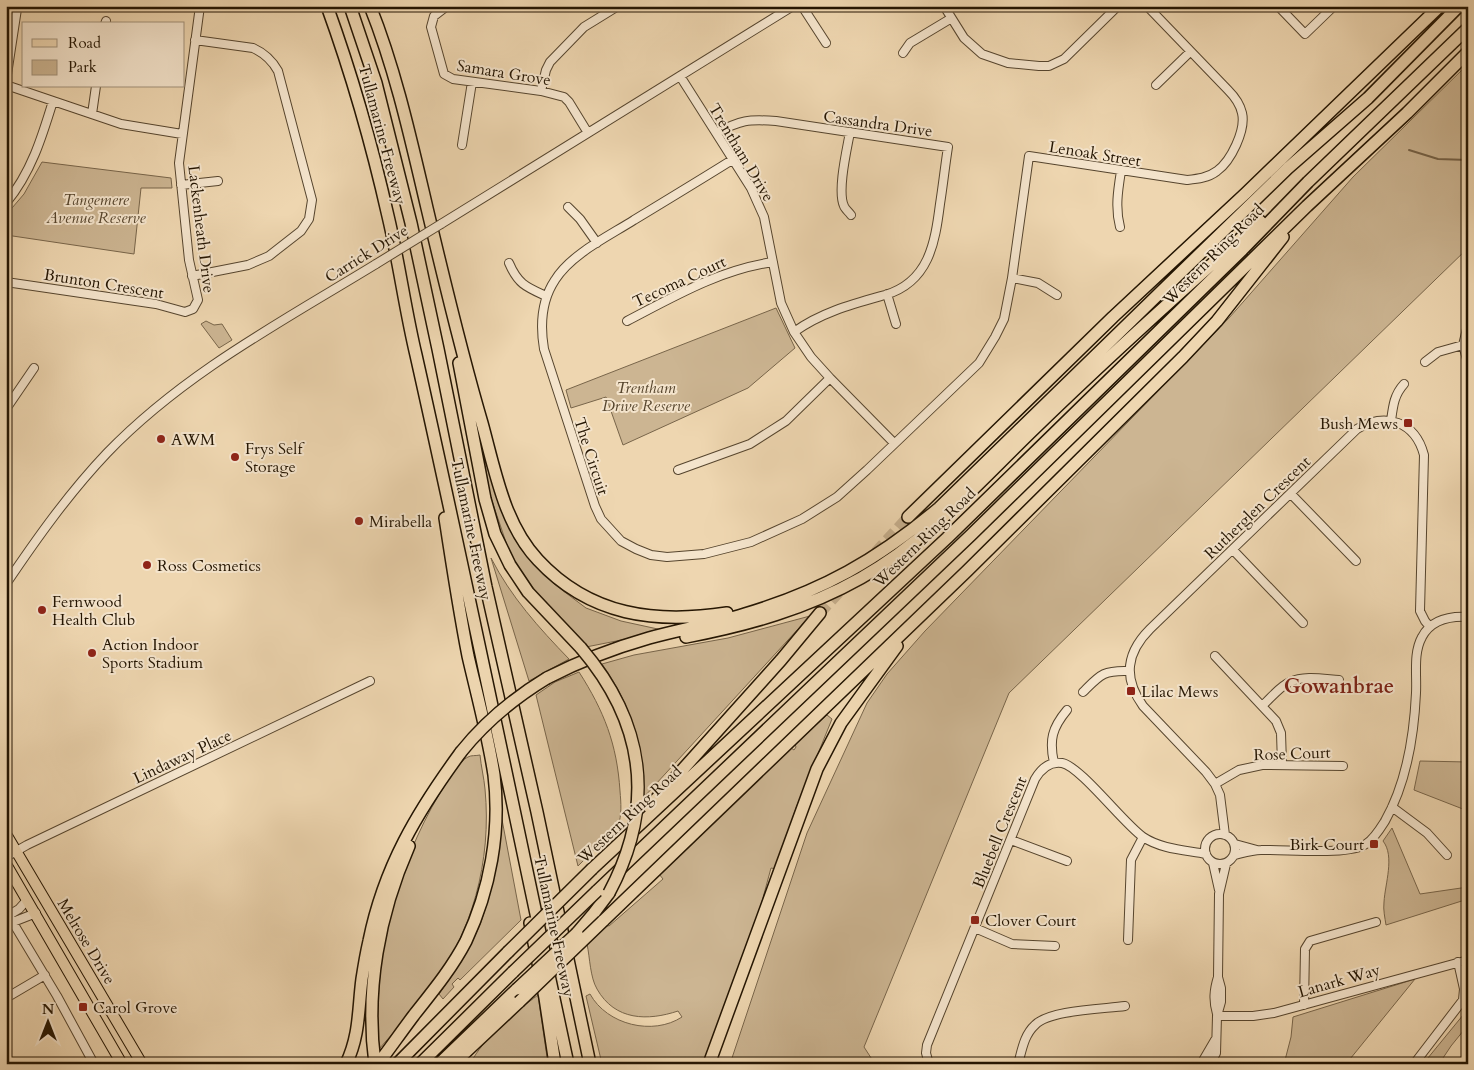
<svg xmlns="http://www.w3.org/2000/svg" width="1474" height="1070" font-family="Cardo,serif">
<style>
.green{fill:#ccb592;stroke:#78654a}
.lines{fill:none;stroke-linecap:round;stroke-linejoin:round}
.stream{stroke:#746147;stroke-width:2}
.highway-tunnel{stroke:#c6af8d;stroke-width:11;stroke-dasharray:11 5.5;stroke-linecap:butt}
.minor-casing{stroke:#56452e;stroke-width:10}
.major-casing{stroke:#241502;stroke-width:12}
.highway-casing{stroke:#241502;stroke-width:14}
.minor{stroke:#f4e4cc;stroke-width:8}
.major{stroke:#eed6b0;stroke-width:10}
.highway{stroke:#eed6b0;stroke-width:11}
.minor-bridge-casing{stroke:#56452e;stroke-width:10;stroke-linecap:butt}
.highway-bridge-casing{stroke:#241502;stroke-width:14;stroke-linecap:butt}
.minor-bridge{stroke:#f4e4cc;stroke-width:8}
.highway-bridge{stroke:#eed6b0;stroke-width:11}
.poi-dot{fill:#8f2418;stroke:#f4e4cc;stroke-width:2}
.labels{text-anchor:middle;stroke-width:4;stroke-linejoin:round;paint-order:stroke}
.street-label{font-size:16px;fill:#241502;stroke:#f4e4cc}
.park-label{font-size:16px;font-style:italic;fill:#56452d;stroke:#f4e4cc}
.poi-label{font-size:16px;fill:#241502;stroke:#f4e4cc;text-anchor:start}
.district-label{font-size:21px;font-weight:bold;fill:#7a1f14;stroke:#f4e4cc}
</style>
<rect width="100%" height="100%" fill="#eed6b0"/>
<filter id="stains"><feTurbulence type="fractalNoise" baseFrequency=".004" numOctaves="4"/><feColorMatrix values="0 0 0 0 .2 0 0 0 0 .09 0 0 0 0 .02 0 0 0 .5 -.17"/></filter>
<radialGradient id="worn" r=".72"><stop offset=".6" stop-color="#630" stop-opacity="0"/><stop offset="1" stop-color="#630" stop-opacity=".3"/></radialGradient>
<path class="green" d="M1468,64V248L1009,693L864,1047L875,1064H730L807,833L867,703L887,674L925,631L1229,318L1353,177Z
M42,162L171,178L172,188H141L134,254L6,235V215L24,194Z
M776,308L795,348L748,388L623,445L606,397L571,408L566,390Z
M206,321L214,325L222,324L232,340L219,348L201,324Z
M485,466H491L502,509L520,548L554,584L586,608L621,621L667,631L586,647L536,592L511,557L490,495Z
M491,558C511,597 539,628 569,659L529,681Z
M810,616L644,797C642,746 632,706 602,664L634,655L728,638Z
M579,672C604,711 617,744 620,791C621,803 622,815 618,826L578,866L536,695L555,682Z
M827,715L832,719L796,808L776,869L771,868L761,905L703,1064H602L586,996L590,994C607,1025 653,1036 682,1017L678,1011C648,1021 615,1021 597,989C590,977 590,958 587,944L607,925L609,926L663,879L659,874L791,748L794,750L796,747L795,744Z
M480,755C481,766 484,778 485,789C492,861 472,934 429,991C414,1012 395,1030 379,1049C372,962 395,868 440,793C446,784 459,761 468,757C471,755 476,756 480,755Z
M1420,761L1468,762V811L1414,790Z
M500,809L521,920L460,980L458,978L452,984L454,987L443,999L439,994C455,971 471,948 481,922C494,887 495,845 500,809Z
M1392,828L1420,894L1468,887V899L1386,925C1385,918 1383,910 1384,902C1385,884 1395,856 1383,841Z
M1415,979L1346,1064H1284L1291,1037L1293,1017Z
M538,995L548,1064H470C484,1037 514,1013 538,995Z
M1468,1009V1025L1451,1046L1439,1064H1423Z"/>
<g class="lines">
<path class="stream" d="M1409,150L1438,159L1468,160"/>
<path class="highway-tunnel" d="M820,613L908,517"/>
<defs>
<path id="minor" d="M447,6L434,16L431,27L444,74L453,79L541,91L564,97L569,102L588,133
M802,6L826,43
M944,6L964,38L982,54L1008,63L1039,66H1049L1064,59L1118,6
M1278,6L1305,34L1334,6
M105,24L106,21
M903,53L910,43L950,19
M680,76L751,188L764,217L781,303L794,332L811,357L830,378L894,443
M6,81L17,9
M6,85L121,124L182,134
M1156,85L1190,52
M541,91L546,70L550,62L584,27L618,6
M92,114L96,86
M850,132C847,149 837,191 844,206C845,209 849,212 851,215
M716,133C741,120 748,119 776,121L948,147C945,166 943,185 940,204C935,243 929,282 885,295C853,304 822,312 794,332
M462,145L472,82
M732,160C700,180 667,200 634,220C609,236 571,254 555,280C541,301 540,325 544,349L595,506L601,519L621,541L636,549L651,555L667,557L704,554L751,542L802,519L837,497L867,470L979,363L995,337L1004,319L1012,278L1029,156L1187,180C1197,179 1208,178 1217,171C1231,161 1246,130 1242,113C1240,104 1234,96 1228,90L1147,6
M181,185L218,181
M6,203C31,173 42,137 53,101
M568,207L580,219L597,243
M441,224L793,6
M1120,227C1115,208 1118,190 1121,171
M509,263C518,284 526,287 546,296
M192,276L248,265L269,256L301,231L309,219L312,200L278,71C272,60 264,53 253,48L195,40
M1012,278L1038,283L1057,295
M6,282L156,304L185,312L193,309L198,300L189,260L179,163L200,6
M887,294L896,324
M627,321C675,296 719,270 773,262
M1468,325L1463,345L1468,363
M1425,362L1438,352L1463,345
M6,409L34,368
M1391,421C1393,406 1394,395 1404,384
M678,470L750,444L786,421L830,378
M1291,494L1356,561
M1233,550L1303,623
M6,584C37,538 69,493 107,453C184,373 283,321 376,264
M1215,656L1276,721L1281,733L1282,764
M1083,692C1100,675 1103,670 1129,671
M1263,705C1271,698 1280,686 1290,682C1304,675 1324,679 1339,680
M1054,763C1049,740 1052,728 1067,710
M1215,784L1239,770L1262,765L1343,766
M1392,807L1427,833L1447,855
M1205 849a15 15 0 1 1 30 0a15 15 0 1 1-30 0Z
M1225,835L1220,795L1215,784L1206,772L1143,706C1123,678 1126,653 1150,629L1357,429C1385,412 1415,421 1424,455L1420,611L1425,621L1430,627
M1011,840L1067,861
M1235,844L1257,850
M1235,855C1243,853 1252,850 1261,850C1285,849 1349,856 1366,844C1374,839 1380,829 1385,821C1407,782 1414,737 1416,693C1417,675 1413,653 1422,637C1431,620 1450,616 1468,617
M6,857L27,845L370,681
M1213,863L1219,890
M6,911L57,996L94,1064
M9,915L19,909L27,900
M13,922L36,913
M975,928L1012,944L1055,946
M1128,940L1131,860L1143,837
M6,998L45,975
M1304,1005L1305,949L1310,941L1376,922
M1217,1014C1213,1000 1214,990 1218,977
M1217,1016H1253L1274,1013L1468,960
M929,1064L926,1053L927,1045L1035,779C1041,769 1050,761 1062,763C1080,766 1124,824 1143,837C1161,849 1185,850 1206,854
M1018,1064C1022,1050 1024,1035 1035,1025C1049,1010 1104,1009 1125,1006
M1201,1064L1215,1040
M1210,1064L1216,1053L1217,1016L1221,1002V988L1218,977L1219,894L1226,864
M1414,1064L1463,1000L1464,989L1458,962"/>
<path id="major" d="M6,834L142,1064
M6,864L122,1064"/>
<path id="highway" d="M327,6C352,75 372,145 388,216C399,262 405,309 416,355C469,591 517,827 568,1064
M350,6L376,83L411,223L438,349L486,587L537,812L590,1064
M370,6C396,71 411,140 427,208C444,280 461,352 482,423C495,470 504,524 538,560C590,616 656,624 727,613
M459,363L485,499L495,534L510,565L528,592L581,648
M908,517L1113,317L1245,194L1440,6
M686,637C748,625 806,609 861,578C929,540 979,482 1035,428C1108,357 1184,289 1260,221
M547,678C580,661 614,648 649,638C681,629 713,624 745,614C822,591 877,560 939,508L1288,168L1368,98L1459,6
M649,807L781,660L820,613
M592,869L947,538L1242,250L1308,182L1468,28
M597,891L971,535L1307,206L1407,113L1468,52
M603,921L967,571L1183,357L1217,321L1283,237
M530,923L545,998L555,1064
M577,933L594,913L609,893
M346,1064C360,1035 358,1009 362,979C364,966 366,954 369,941C384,867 417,812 461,752
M375,1064C365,990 379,914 409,846
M378,1064C390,1048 402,1031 414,1015C433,991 452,968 466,941C490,890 501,831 494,775C488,735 477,695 468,656C459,610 452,564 445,518
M397,1064L508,952
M420,1064L513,972
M439,1064L517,989
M453,1064L519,1002
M709,1064L817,769L841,723L897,646"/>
</defs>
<use href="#minor" class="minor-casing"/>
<use href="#major" class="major-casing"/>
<use href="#highway" class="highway-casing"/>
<use href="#minor" class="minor"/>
<use href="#major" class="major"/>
<use href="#highway" class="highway"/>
<defs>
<path id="minor-bridge" d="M376,264L441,224"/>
<path id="highway-bridge" d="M581,648C645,723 656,805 609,893
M461,752C485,722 514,698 547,678
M508,952L592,869
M513,972L597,891
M517,989L577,933
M519,1002L603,921"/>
</defs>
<use href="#minor-bridge" class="minor-bridge-casing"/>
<use href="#highway-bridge" class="highway-bridge-casing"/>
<use href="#minor-bridge" class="minor-bridge"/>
<use href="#highway-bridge" class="highway-bridge"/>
</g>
<g class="poi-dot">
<rect x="1403" y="418" width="10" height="10" rx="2.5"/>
<circle cx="161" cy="439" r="5"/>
<circle cx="235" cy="457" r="5"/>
<circle cx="359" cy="521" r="5"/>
<circle cx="147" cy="565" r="5"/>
<circle cx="42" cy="610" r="5"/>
<circle cx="92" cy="653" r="5"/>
<rect x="1126" y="686" width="10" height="10" rx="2.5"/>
<rect x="1369" y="839" width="10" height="10" rx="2.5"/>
<rect x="970" y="915" width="10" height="10" rx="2.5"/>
<rect x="78" y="1002" width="10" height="10" rx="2.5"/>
</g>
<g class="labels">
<g class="street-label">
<text transform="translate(504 72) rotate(9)" y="6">Samara Grove</text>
<text transform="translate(878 123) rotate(8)" y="6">Cassandra Drive</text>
<text transform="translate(383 134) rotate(75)" y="6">Tullamarine Freeway</text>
<text transform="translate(742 152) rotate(59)" y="6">Trentham Drive</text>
<text transform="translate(1095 153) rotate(9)" y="6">Lenoak Street</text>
<text transform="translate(202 229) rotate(83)" y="6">Lackenheath Drive</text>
<text transform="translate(366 253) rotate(-32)" y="6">Carrick Drive</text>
<text transform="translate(1213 254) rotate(-45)" y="6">Western Ring Road</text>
<text transform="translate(679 281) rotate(-25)" y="6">Tecoma Court</text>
<text transform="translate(104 283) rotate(9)" y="6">Brunton Crescent</text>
<text transform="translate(592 456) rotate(72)" y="6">The Circuit</text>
<text transform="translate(1257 507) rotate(-44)" y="6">Rutherglen Crescent</text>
<text transform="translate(472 529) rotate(78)" y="6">Tullamarine Freeway</text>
<text transform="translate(924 537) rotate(-44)" y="6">Western Ring Road</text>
<text transform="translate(1292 753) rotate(-2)" y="6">Rose Court</text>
<text transform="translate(182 756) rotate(-25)" y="6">Lindaway Place</text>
<text transform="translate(629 814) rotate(-43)" y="6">Western Ring Road</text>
<text transform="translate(999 832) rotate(-68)" y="6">Bluebell Crescent</text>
<text transform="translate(555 926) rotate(78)" y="6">Tullamarine Freeway</text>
<text transform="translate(87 941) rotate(59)" y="6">Melrose Drive</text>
<text transform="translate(1339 980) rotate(-16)" y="6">Lanark Way</text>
</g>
<g class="park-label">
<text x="96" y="205">Tangemere<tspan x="96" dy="18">Avenue Reserve</tspan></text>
<text x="646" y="393">Trentham<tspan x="646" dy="18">Drive Reserve</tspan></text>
</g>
<g class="poi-label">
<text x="1398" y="429" text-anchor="end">Bush Mews</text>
<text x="171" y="445">AWM</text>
<text x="245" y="454">Frys Self<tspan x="245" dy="18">Storage</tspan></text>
<text x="369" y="527">Mirabella</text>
<text x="157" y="571">Ross Cosmetics</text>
<text x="52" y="607">Fernwood<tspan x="52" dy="18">Health Club</tspan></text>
<text x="102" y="650">Action Indoor<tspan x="102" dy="18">Sports Stadium</tspan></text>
<text x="1141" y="697">Lilac Mews</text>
<text x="1364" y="850" text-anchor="end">Birk Court</text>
<text x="985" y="926">Clover Court</text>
<text x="93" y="1013">Carol Grove</text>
</g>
<g class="district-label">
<text x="1339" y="693">Gowanbrae</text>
</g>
</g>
<rect width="1474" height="1070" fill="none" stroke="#eed6b0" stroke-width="25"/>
<rect x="8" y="8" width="1459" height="1055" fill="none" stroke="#241502" stroke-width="2.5"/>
<rect x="12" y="12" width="1449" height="1045" fill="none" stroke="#241502"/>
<rect x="22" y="22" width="162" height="65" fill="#f4e4cc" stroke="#a1917b"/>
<rect x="32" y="39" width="25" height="8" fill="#eed6b0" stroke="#a1917b"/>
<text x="68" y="48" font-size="15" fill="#241502">Road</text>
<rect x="32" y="60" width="25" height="15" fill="#ccb592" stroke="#a1917b"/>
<text x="68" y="72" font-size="15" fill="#241502">Park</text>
<g transform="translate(48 1022)" stroke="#f4e4cc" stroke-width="4" paint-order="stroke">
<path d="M0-4L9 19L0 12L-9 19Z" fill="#241502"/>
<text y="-8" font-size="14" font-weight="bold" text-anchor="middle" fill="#241502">N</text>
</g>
<rect width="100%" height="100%" filter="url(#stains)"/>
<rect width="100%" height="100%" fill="url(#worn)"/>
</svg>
